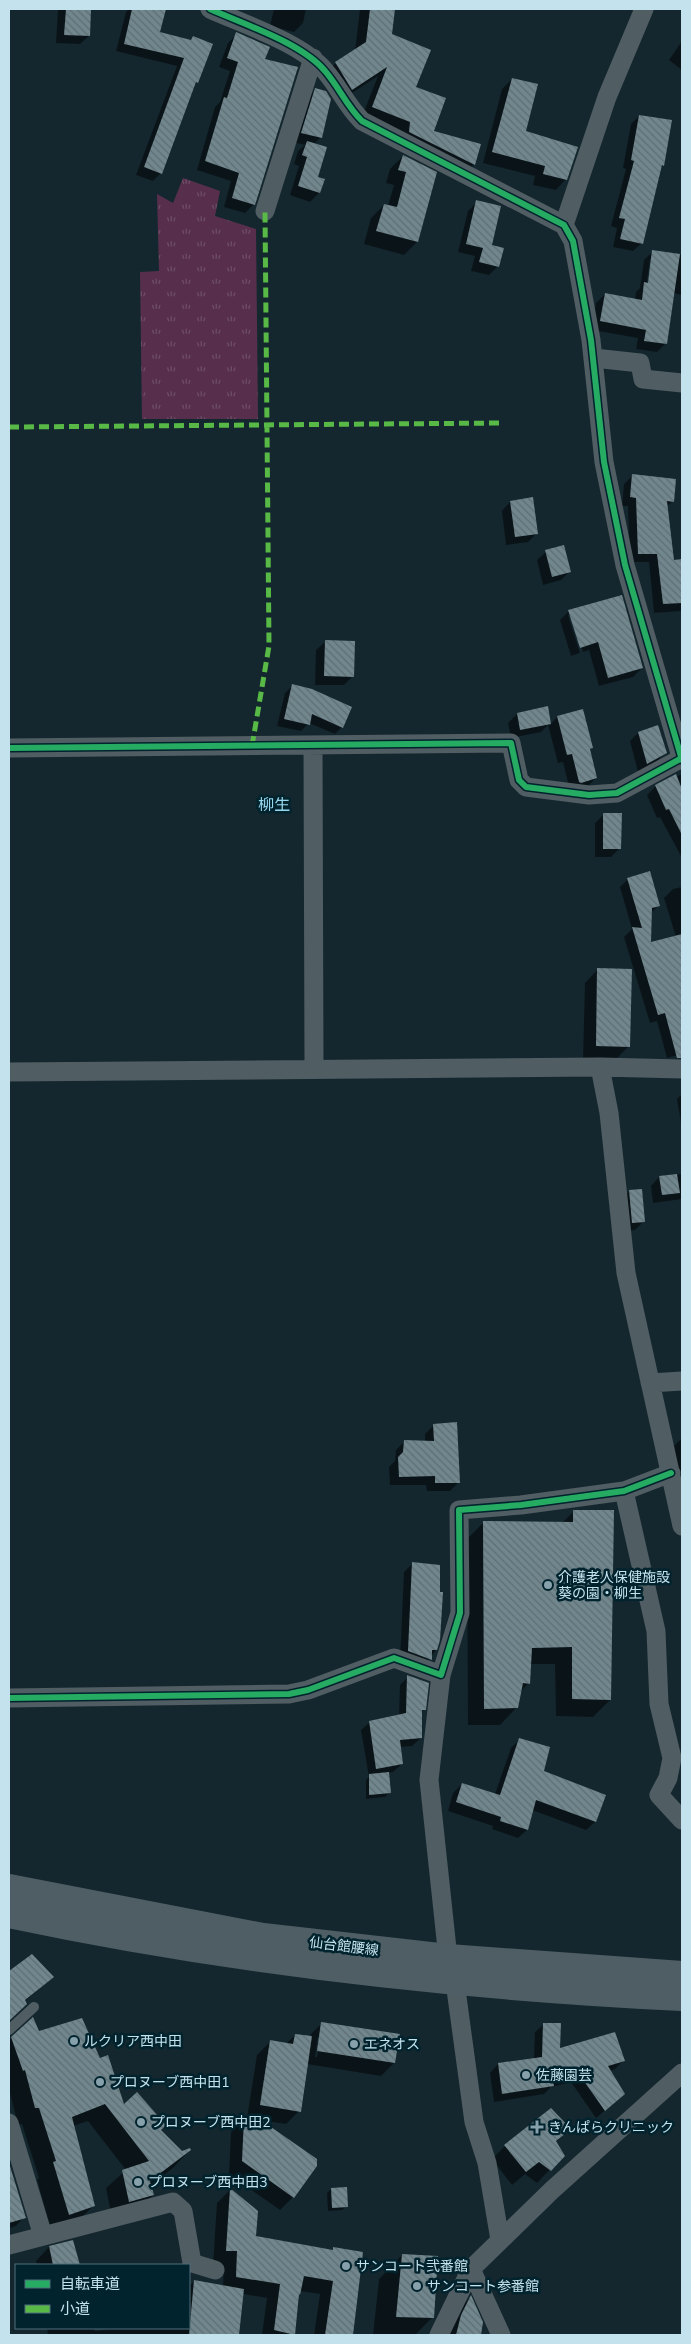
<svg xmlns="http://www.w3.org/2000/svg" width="691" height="2344" font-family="'Nunito Sans','Noto Sans JP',sans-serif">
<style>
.grass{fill:url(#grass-tufts)}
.shadow{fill:#0007;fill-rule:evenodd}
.building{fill:url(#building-back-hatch)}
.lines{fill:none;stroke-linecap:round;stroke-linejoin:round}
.service{stroke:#505d62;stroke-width:10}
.minor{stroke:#505d62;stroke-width:19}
.secondary{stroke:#4f5e64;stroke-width:28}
.quiet{stroke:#58b947;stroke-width:5;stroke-dasharray:10 5;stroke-linecap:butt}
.cycleway-casing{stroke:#01232e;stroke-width:9}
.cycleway{stroke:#26ab63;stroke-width:6}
.poi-dot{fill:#86a1ab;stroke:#01232e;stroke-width:2}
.labels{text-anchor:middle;stroke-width:5;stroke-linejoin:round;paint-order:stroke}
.poi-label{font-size:14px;fill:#c3e2ee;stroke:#01232e;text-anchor:start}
.street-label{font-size:14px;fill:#c3e2ee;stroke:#01232e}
.quarter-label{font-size:16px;fill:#97d7ee;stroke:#01232e}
</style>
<defs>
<pattern id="grass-tufts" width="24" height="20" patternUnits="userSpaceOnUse" patternTransform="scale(1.25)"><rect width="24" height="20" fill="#572f4c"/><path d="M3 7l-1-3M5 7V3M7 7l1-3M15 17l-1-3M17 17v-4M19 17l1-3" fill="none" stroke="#6e4d66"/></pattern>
<pattern id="building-back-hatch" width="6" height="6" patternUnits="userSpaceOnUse" patternTransform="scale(1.25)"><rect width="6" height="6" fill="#71868d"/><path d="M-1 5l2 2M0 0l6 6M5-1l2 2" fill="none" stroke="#5e6f74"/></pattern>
</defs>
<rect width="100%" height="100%" fill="#14272e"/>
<path class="grass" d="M183,178L220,191L215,216L256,229L258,419H142L140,272L159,271L157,194L173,203Z"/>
<path class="shadow" d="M58,9H90L89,36L80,44L56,43Z
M129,9L164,11L159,32L190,41L193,37L197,82L193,86L161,173L153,181L136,175L177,66L116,51L126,12Z
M274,9H306L303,23L294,32L270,26Z
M360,9H394L390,35L433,132L474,164L463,176L361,119L378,76L341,100L324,75L336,63L355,51Z
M237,34L264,60L254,204L245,213L224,207L231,181L197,170L215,107L220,102L230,71L219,67L228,43Z
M682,41V70L669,60Z
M512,79L524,132L566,179L556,190L533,185L535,176L483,163L502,89Z
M316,90L320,138L314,144L316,178L323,180L319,193L310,202L290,195L299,166L294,164L298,151L305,145L293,142L307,98Z
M639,116L663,165L660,168L642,243L633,251L613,247L617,228L611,226L626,169L623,168L631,124Z
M403,156L435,173L417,242L404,255L364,244L371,218L384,205L388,206L394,185L386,183L390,169Z
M477,202L498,266L489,275L471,271L475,256L458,252L468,211Z
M653,251L682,255V295L673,293L666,343L657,352L636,349L638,338L592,330L596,303L605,294L635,300L636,292L640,288L644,260ZM650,259H652L648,289H646Z
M633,475L673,501L666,507L673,561L682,560L681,611L654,613L649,562H630L628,506H622L624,484Z
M510,502L537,533L528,542L506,545L502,511Z
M546,552L570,571L561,580L543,585L537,560Z
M569,611L642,668L633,677L599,686L589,650L583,652L571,615H568L580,653L571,656L560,620Z
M325,642L352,677L344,685H315L316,650Z
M292,686L342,727L335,734L309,723L301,731L277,726L285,693Z
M547,708L550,725L557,717L582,711L592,748L589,751L596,778L587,787L570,791L563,762L558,763L548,725L541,732L511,738L508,723L517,714Z
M638,733L665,753L656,762L638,772L630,741Z
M682,774V858L660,817L657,818L647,795L656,786Z
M604,814L620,848L611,857H595V823Z
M628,879L658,906L650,914V943L676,937L664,898L673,889L682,887V1054L667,1058L657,1021L650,1023L624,937L632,929L620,887Z
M598,969L629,1046L616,1059H583L585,983Z
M682,1094V1129L677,1099Z
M682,1174V1199L653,1203L651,1186L659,1177Z
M641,1191L644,1221L635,1230L624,1231L620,1200L629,1192Z
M682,1401V1481H678L674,1446L681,1439Z
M434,1425L459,1482L450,1491H427L426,1485H390L389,1467L395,1461L396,1450L405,1441H425V1434Z
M574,1511L610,1700L593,1717L556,1716L555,1664H530L529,1683L520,1692L517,1707L500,1725H468L467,1539L484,1522L562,1523Z
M413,1563L436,1650L422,1668L400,1660L404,1572Z
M408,1677L424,1709L421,1713V1738L412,1746L399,1747L402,1764L393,1772L387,1773L389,1793L385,1797L366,1799V1780L369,1777L361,1730L370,1722L399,1716L400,1685Z
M520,1739L542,1772L604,1795L595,1822L586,1830L532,1810L527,1830L518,1838L492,1829L493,1826L448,1811L453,1793L462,1784L495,1794L511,1748Z
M32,1955L53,1977L25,2001L26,2004L9,2020V1972Z
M322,2023L394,2063L381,2076L307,2064L299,2111L286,2124L259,2120L293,2197L280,2210L229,2174L231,2132L244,2119L253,2125L258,2120L247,2118L257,2055L270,2042L286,2044L295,2035L308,2037ZM318,2037H320L317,2057H315Z
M544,2024L558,2050L623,2061L615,2069L610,2071L615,2102L596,2118L571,2082L551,2087L544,2094L494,2102L490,2073L498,2064L534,2059L535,2032Z
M39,2032L99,2060L123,2106L160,2130L182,2152L190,2150L173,2168L150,2185L153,2195L136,2212L112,2218L106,2188L126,2170L88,2121L73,2126L93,2206L76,2223L52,2232L37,2180L39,2178L22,2124L18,2125L9,2089V2041L12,2037Z
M569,2129L555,2143L563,2156L537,2183L525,2174L512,2185L492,2159L505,2146Z
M9,2166L24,2217L16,2226L9,2228Z
M331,2189L347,2206L342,2210L328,2211L327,2193Z
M230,2190L255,2237L331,2251L334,2249L362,2253L352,2335H314L320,2294L300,2291L297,2296L294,2335H262L267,2298L243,2294L238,2334L252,2335H48L47,2328H94L95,2331L118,2328H189V2287L194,2281L223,2287L224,2265L213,2264L217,2203Z
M73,2241L80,2265H37L36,2261L49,2247Z
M402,2255L433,2317L415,2335H373L379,2279Z
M470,2298L482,2323L480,2335H448L459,2308Z"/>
<path class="building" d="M66,9H91L90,36L64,35Z
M132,9H166L160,32L191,40L193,36L213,44L198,83L196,82L162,174L144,167L184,58L124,44Z
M370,9H395L392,34L431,50L416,87L446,98L434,131L481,144L475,165L409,132L410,122L372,107L387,67L352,90L335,62L366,42Z
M236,32L270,47L265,59L298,67L255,205L232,198L239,173L205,161L224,97L227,98L238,62L227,58Z
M512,78L538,84L526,131L578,147L567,180L543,174L545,166L492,152Z
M315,88L326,91L331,99L322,138L301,133Z
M639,115L672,120L664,166L662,165L643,244L620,239L625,219L619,218L634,161L631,160Z
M307,141L327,147L318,177L325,179L320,193L298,186L307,157L302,155Z
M403,155L437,172L418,242L376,231L384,204L397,207L406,172L398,170Z
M476,200L501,206L492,245L504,248L499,267L479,262L483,248L466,244Z
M652,250L680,254L667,344L644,341L646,330L600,321L605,293L642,300L644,282L648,283Z
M632,474L676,479L674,502L667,501L674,560L682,559V603L663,604L657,554H638L636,498L630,497Z
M533,497L538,534L515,537L510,501Z
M564,545L571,572L552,577L545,550Z
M622,595L643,668L608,678L598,642L580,648L568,610Z
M325,640L355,641L354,677L324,676Z
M292,684L312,689L352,707L343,728L312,714L310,725L284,719Z
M548,706L551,724L520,730L517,713Z
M583,709L593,748L590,749L597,778L581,783L579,782L572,754L567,755L557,716Z
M658,725L667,753L647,764L638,732Z
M676,774L682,789V835L669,809L666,810L655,785Z
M603,813H622L621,849H603Z
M650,871L660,906L652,908L651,942L682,934V1058H677L665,1013L658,1015L632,927L642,928L627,878Z
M597,968L632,969L630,1047L596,1046Z
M677,1174L680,1193L662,1195L659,1176Z
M642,1189L645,1222L632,1223L629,1190Z
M457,1422L460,1483H435V1476L399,1477L398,1457L403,1452L404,1440L434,1441L433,1424Z
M573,1510H614L611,1700L572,1699V1647L532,1648L530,1684L523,1683L518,1708L484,1709L483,1521L573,1522Z
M412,1562L440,1565V1592H443L440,1640L437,1650H432V1660L408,1651Z
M407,1675L429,1683L426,1710H422V1738L400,1740L403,1764L376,1769L369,1721L406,1713Z
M519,1738L550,1747L544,1771L606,1795L596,1822L536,1800L528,1830L500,1821L501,1817L456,1802L462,1783L500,1795Z
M389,1772L391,1793L369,1795V1774Z
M32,1954L54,1977L25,2000L27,2004L9,2021V1971Z
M33,2017L39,2031L82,2018L100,2058L108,2055L124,2104L137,2092L166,2125L161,2130L182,2151L190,2148L191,2150L150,2181L154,2195L129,2202L122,2170L149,2161L105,2104L72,2117L95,2206L69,2215L53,2162L56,2161L39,2108H35L25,2070L23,2071L11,2037Z
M321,2022L400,2034L395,2063L317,2051Z
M543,2023H561L560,2048L615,2032L625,2061L608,2066L625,2094L605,2111L579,2074L553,2081L554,2086L502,2094L498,2063L542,2057Z
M295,2034L312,2036L301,2112L260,2105L270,2040L293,2044Z
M551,2108L571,2129L556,2141L565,2156L551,2171L539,2162L526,2172L504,2145Z
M244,2118L257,2125L258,2118L317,2159V2166L294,2198L242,2161Z
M9,2163L26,2218L9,2223Z
M347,2187L348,2207L332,2208L331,2188Z
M230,2188L258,2211L256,2236L333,2250V2247L363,2252L353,2335H325L333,2281L304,2276L300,2295L299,2294L295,2335L274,2330L280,2284L236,2277L237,2251H226Z
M73,2240L80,2265H53L49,2246Z
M402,2254L438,2256L434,2318L396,2317Z
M194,2280L244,2289L239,2335H189Z
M471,2295L483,2322L481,2335H456L461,2315Z"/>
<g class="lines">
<path class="service" d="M9,2030L34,2007"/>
<path class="minor" d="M210,9C243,24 302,43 325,71C339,87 346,105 362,121L564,225L573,241L591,340L604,462L625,565L682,760
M265,211L313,58
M564,225L607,97L644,9
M594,358L640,363L643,379L682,383
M313,745L314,1069
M9,748L511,743L519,780L526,787L589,795L617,793L682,758
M600,1067L609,1113L626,1273L682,1526
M9,1072L600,1067L682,1069
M650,1383L682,1381
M624,1491L656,1631L659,1704L672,1758L668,1778L659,1795L682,1820
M441,1675L429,1780L448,1958
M9,1698L289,1694L308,1690L394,1658L441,1675L460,1613L459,1510L521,1505L624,1491L671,1473
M455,1982L474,2122L487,2163L500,2240
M9,2123L43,2236
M9,2245L173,2202L183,2211L192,2263L215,2270
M471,2269L501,2335
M439,2335L471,2269L551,2191L682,2073"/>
<path class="secondary" d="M9,1888L263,1937L448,1958L682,1975
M9,1914C231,1961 455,1986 682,1997"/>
<path class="quiet" d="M9,427L501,423
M252,746L269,646L265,211"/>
<defs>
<path id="cycleway" d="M210,9C243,24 302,43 325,71C339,87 346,105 362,121L564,225L573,241L591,340L604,462L625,565L682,760
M9,748L511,743L519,780L526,787L589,795L617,793L682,758
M9,1698L289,1694L308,1690L394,1658L441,1675L460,1613L459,1510L521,1505L624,1491L671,1473"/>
</defs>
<use href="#cycleway" class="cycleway-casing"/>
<use href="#cycleway" class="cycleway"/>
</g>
<g class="poi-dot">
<circle cx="548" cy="1585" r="5"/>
<circle cx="74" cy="2041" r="5"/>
<circle cx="354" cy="2044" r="5"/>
<circle cx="526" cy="2075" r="5"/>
<circle cx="100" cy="2082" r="5"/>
<circle cx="141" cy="2122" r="5"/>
<path d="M534.5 2119.5h5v5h5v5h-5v5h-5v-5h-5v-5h5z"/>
<circle cx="138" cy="2182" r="5"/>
<circle cx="346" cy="2266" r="5"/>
<circle cx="417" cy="2286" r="5"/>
</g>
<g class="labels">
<g class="poi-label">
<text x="558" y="1582">介護老人保健施設<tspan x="558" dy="16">葵の園・柳生</tspan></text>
<text x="84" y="2046">ルクリア西中田</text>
<text x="364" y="2049">エネオス</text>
<text x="536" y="2080">佐藤園芸</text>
<text x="110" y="2087">プロヌーブ西中田1</text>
<text x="151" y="2127">プロヌーブ西中田2</text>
<text x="548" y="2132">きんぱらクリニック</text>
<text x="148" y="2187">プロヌーブ西中田3</text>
<text x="356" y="2271">サンコート弐番館</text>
<text x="427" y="2291">サンコート参番館</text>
</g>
<g class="street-label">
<text transform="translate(344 1946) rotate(7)" y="5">仙台館腰線</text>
</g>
<g class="quarter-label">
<text x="274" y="810">柳生</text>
</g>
</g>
<rect width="691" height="2344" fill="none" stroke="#c3e2ee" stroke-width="20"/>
<rect x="15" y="2264" width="175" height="65" fill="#01232e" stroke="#4f6f7b"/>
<rect x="25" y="2280" width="25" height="8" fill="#26ab63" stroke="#4f6f7b"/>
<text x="60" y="2289" font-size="15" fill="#c3e2ee">自転車道</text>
<rect x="25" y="2305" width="25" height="8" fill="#58b947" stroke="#4f6f7b"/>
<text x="60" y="2314" font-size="15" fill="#c3e2ee">小道</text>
</svg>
